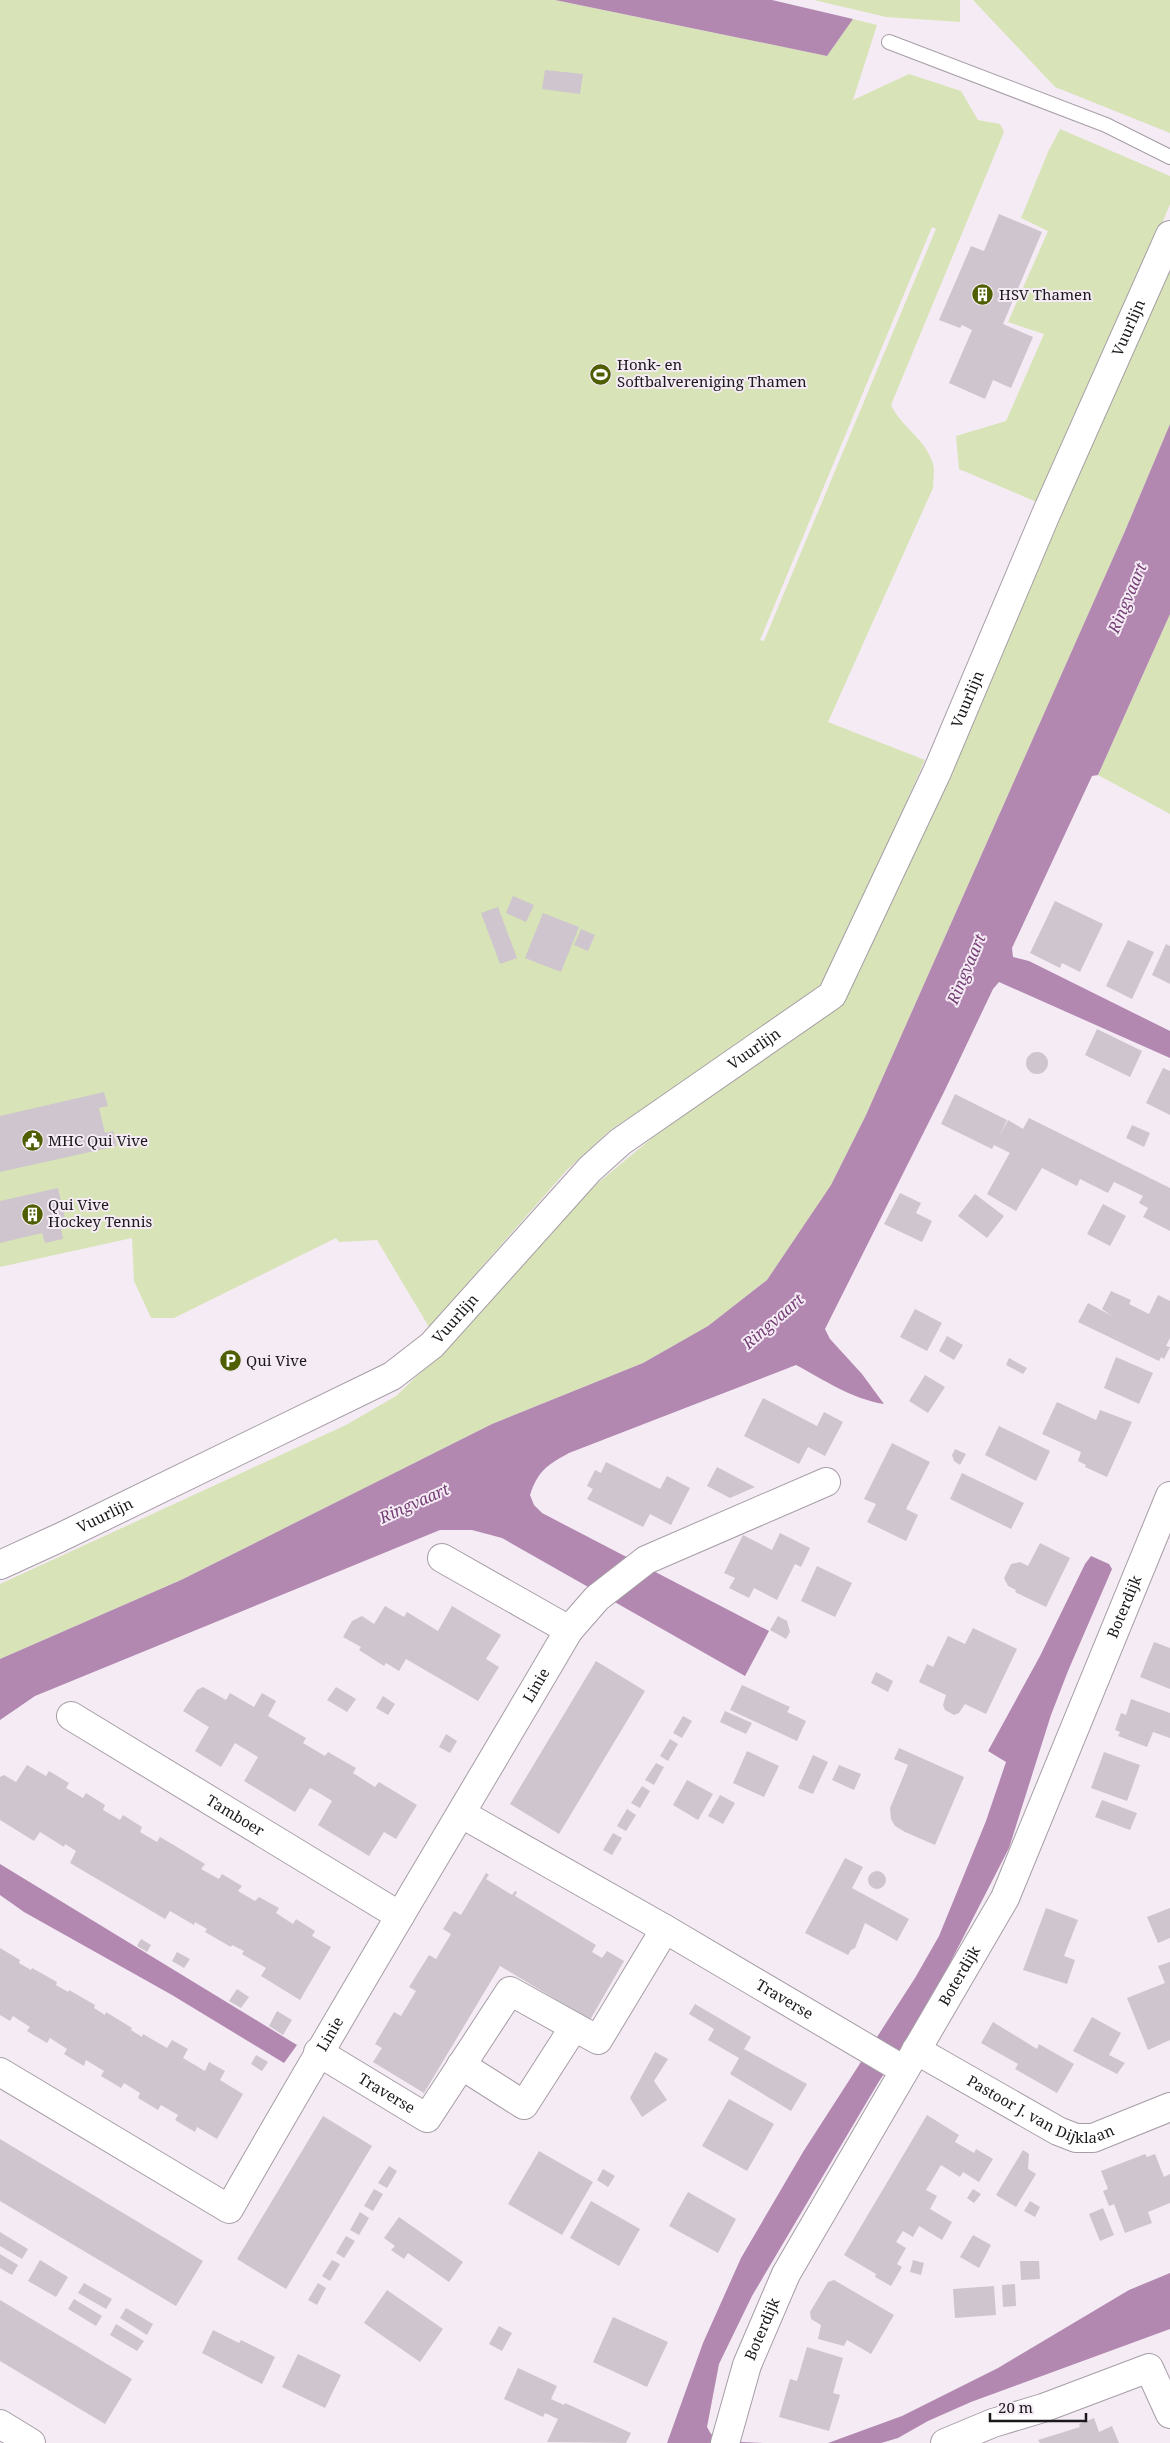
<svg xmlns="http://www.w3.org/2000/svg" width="1170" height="2443" font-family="'Noto Serif',serif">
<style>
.green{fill:#d8e4b7;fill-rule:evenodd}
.water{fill:#b288b1}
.building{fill:#cec5ce}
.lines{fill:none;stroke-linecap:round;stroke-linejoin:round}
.service-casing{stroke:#a69da5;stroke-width:16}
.minor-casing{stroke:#a69da5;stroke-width:30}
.tertiary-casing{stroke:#a69da5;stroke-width:30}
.service{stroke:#fff;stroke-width:14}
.minor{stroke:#fff;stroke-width:28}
.tertiary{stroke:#fff;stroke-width:28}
.labels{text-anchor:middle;stroke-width:4;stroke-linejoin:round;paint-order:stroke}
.poi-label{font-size:15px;fill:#1c191c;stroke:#f5ebf5;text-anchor:start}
.street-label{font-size:15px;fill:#1c191c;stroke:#f5ebf5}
.water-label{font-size:16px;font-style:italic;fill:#743e75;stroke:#f5ebf5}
</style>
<rect width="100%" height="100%" fill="#f5ebf5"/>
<path class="green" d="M0,0H555L827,56L853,19L877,25L853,100L909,74L961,91L978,120L1000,124L1004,132L891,405C901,427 926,439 933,464C935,470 933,481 933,488L828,722L925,760L849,932L822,984L784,1015L609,1131L567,1170L429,1327L377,1240L339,1242L336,1238L174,1318H151L134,1281L132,1238L0,1267ZM932,227L936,229L764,641L760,640Z
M814,0H960V22L886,17Z
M973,0H1170V133L1055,87Z
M1060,129L1170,176V204L1135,289L1039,503L959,469L956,436L1006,421L1044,334L1008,322L1048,231L1021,218L1048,152Z
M1170,269V424L1125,531L866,1115L831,1185L767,1280L708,1326L643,1363L492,1424L181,1580L0,1659V1584L346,1425L396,1396L420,1373L550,1229L599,1182L652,1138L814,1023L842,998L859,973Z
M1170,614V814L1098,775Z"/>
<path class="water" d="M555,0H772L853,19L827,56Z
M1170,424V614L1098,775L1092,776L1012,948L1013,957L1029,961L1170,1031V1058L999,982L993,989L945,1090L825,1329L830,1339L862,1374L884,1404C852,1399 824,1380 796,1365L569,1453C547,1465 538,1471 530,1495L534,1505L542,1513L769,1631L745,1676L502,1538L472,1530H440L35,1696L0,1720V1659L181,1580L492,1424L643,1363L708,1326L767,1280L831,1185L866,1115L1125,531Z
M1091,1556L1109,1564L1112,1569L1068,1671L1051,1715L1009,1848L927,2008L878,2083L752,2296L719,2364L707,2427L711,2434L742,2442L764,2443H667L703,2343L741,2258L803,2152L915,1978L939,1936L986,1821L1006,1762L988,1751L1040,1656L1085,1564Z
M0,1864L297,2045L284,2063L172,1995L24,1912L0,1895Z
M1170,2273V2329L971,2402L928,2421L898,2438L881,2443H828L902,2416L998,2368L1129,2290Z"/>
<path class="building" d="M545,70L583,74L580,94L542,89Z
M999,214L1042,232L1003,324L1033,337L1011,388L993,380L985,399L949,383L972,330L962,325L960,328L939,320L971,246L984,251Z
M513,896L534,905L526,922L506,913Z
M1055,901L1103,924L1080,972L1062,963L1060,968L1030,953Z
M498,907L517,958L500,964L481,913Z
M543,913L579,927L561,972L525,958Z
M581,929L595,935L588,951L574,945Z
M1128,940L1154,952L1132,999L1106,986Z
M1166,944L1170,946V984L1152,975Z
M1097,1029L1142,1051L1130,1077L1085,1055Z
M1026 1063a11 11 0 1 1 22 0a11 11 0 1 1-22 0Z
M1163,1068L1170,1071V1115L1146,1103Z
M104,1092L108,1106L99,1108L105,1133L113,1131L117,1146L0,1172V1116Z
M955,1094L1007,1120L999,1137L1008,1120L1023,1129L1010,1153L994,1145L992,1149L941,1124Z
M1029,1118L1170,1188V1231L1143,1217L1148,1208L1139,1203L1143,1196L1114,1182L1108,1193L1080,1179L1077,1186L1042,1168L1016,1211L987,1194Z
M1132,1125L1150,1133L1144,1147L1126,1138Z
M58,1188L67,1227L61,1229L63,1239L45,1243L42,1233L0,1243V1201Z
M900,1193L921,1203L916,1213L932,1221L922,1242L884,1224Z
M975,1194L1004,1216L987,1238L958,1216Z
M1103,1204L1126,1216L1110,1246L1087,1234Z
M1111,1291L1131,1300L1129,1304L1149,1314L1158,1295L1170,1301V1338L1166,1346L1170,1347L1164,1359L1161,1357L1159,1361L1078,1322L1088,1303L1112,1316L1102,1309Z
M915,1309L942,1323L927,1351L900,1337Z
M947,1336L963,1345L954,1360L939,1351Z
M1116,1357L1153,1373L1139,1404L1104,1388Z
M1009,1358L1027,1368L1023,1374L1006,1365Z
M925,1375L945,1387L928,1413L909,1401Z
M763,1398L817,1426L824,1412L843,1422L825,1456L808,1447L799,1464L744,1436Z
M1057,1402L1096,1420L1100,1410L1132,1422L1107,1477L1085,1467L1086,1465L1078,1461L1081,1452L1042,1434Z
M999,1426L1050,1451L1036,1481L985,1455Z
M892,1443L930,1462L906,1509L918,1515L906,1541L867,1522L876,1504L864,1499Z
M955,1449L966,1454L960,1465L954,1461L952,1455Z
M606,1462L660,1489L667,1476L690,1488L671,1525L650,1514L643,1527L587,1499L593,1489L587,1486L595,1470L601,1473Z
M717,1467L755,1487L730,1498L707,1486Z
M962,1473L1024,1503L1011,1529L950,1499Z
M780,1533L810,1548L801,1567L795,1564L777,1600L754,1588L749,1598L729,1588L735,1578L724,1573L743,1535L772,1550Z
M1040,1543L1070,1558L1046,1607L1015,1592L1016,1590L1008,1586L1004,1578L1011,1564L1020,1562L1028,1566Z
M817,1566L852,1583L835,1617L801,1601Z
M385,1606L404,1617L407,1612L438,1631L452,1606L501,1635L486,1659L499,1667L478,1701L406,1659L399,1671L386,1663L384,1666L359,1650L361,1647L343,1637L352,1621L362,1616L374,1624Z
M778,1616L787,1621L790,1632L786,1639L770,1630Z
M973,1628L1017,1649L986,1714L965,1704L959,1713L954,1715L945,1710L943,1705L946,1695L919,1682L927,1664L933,1667L948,1636L965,1644Z
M1154,1642L1170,1648V1689L1140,1677Z
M596,1661L645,1691L559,1834L510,1804Z
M876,1672L893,1681L888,1692L871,1683Z
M742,1685L790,1707L787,1712L806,1721L797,1741L730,1710Z
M203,1687L226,1700L230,1693L254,1707L262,1693L276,1701L268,1716L306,1738L303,1743L325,1756L328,1752L356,1768L353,1773L375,1787L379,1782L417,1805L396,1839L384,1832L369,1856L318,1825L332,1801L321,1794L310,1788L295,1812L244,1781L258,1757L235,1743L221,1767L195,1751L209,1727L183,1711L197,1690Z
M336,1687L356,1699L347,1712L327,1700Z
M383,1696L395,1704L388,1715L376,1708Z
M1131,1699L1170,1713V1738L1153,1732L1147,1747L1118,1736L1120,1732L1115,1730L1121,1713L1126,1715Z
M725,1711L752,1723L746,1734L720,1722Z
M683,1716L692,1721L682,1738L673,1733Z
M446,1734L457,1741L450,1753L439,1747Z
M670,1739L678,1744L668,1761L660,1756Z
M899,1748L964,1777L935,1845L905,1832L895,1826L891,1819L890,1808L898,1789L925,1800L898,1789L908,1765L894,1759Z
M747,1751L779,1766L764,1797L733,1783Z
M1104,1752L1140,1765L1127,1801L1091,1788Z
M813,1755L828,1762L813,1794L798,1788Z
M656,1763L664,1767L654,1785L645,1780Z
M27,1765L46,1776L49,1771L69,1783L66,1788L83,1798L86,1793L105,1805L103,1810L120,1820L123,1815L142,1827L140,1832L157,1842L160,1837L182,1850L205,1864L201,1869L219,1879L222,1874L242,1886L238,1891L255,1901L259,1897L279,1908L276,1913L293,1924L296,1919L315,1931L312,1936L331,1947L300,2000L261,1976L266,1968L242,1954L244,1951L232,1945L231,1947L205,1932L207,1929L195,1922L194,1925L170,1911L165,1919L70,1863L76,1851L65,1844L64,1847L40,1832L34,1841L0,1820V1777L4,1775L16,1782Z
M839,1765L861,1774L854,1790L832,1780Z
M687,1780L713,1794L698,1820L673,1805Z
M642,1786L650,1791L640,1808L631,1803Z
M720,1795L735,1803L723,1824L708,1816Z
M1102,1800L1137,1813L1130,1830L1095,1817Z
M627,1809L636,1815L626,1831L617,1826Z
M613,1833L622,1838L612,1855L603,1850Z
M845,1858L863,1867L852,1888L909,1919L897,1941L865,1923L855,1948L851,1950L848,1955L805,1933Z
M868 1880a9 9 0 1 1 18 0a9 9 0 1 1-18 0Z
M486,1873L489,1875L486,1879L512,1895L515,1891L517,1892L515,1896L596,1945L592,1952L602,1958L607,1951L624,1961L590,2020L500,1966L424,2093L373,2062L382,2048L375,2044L394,2012L401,2016L416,1991L409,1987L429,1955L436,1959L451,1934L443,1929L454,1911L461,1915Z
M1046,1908L1078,1920L1064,1956L1075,1960L1067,1984L1023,1970Z
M1170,1908V1938L1158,1943L1147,1917Z
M141,1939L151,1945L147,1952L137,1946Z
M0,1948L20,1960L19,1963L31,1970L32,1968L57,1982L56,1985L68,1992L69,1990L95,2005L94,2008L105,2015L106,2012L132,2028L131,2030L142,2037L143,2034L167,2048L172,2040L188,2049L183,2058L205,2071L209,2062L225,2071L220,2080L243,2094L217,2139L197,2127L195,2132L175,2120L178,2115L161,2105L158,2110L138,2098L140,2093L124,2083L121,2088L101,2076L104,2071L86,2060L84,2066L64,2054L67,2049L50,2038L47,2043L27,2031L30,2027L13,2016L10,2021L0,2015Z
M177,1952L190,1959L184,1968L172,1961Z
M1170,1962V2040L1148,2050L1127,1998L1165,1983L1158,1966Z
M237,1989L249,1997L241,2008L229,2001Z
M695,2004L751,2037L744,2049L807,2084L791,2111L730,2074L739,2058L708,2040L714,2029L689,2014Z
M277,2011L292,2020L283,2035L269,2026Z
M1092,2017L1121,2033L1109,2055L1125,2063L1117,2074L1073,2051Z
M993,2022L1037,2049L1039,2044L1074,2064L1057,2093L1015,2069L1018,2064L981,2043Z
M655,2052L668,2059L654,2081L667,2100L642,2117L630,2098Z
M256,2055L268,2062L262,2071L251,2064Z
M729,2099L774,2124L747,2171L702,2146Z
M927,2115L959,2135L955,2142L974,2153L976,2149L993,2159L979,2182L963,2172L960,2177L941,2165L926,2190L937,2196L930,2209L952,2222L942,2240L919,2226L913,2237L903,2231L896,2242L906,2248L897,2264L902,2267L891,2286L875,2277L876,2274L844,2255Z
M323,2116L372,2146L286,2289L237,2259Z
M0,2139L203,2261L176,2306L0,2201Z
M1023,2150L1029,2154L1028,2169L1036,2174L1016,2207L996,2195Z
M539,2151L593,2182L562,2235L508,2204Z
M1145,2154L1147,2157L1155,2154L1164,2177L1170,2174V2203L1148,2212L1152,2223L1125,2233L1114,2204L1109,2206L1103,2191L1108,2189L1101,2171Z
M389,2166L397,2171L387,2188L378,2183Z
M603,2169L615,2176L608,2187L597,2180Z
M374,2189L383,2194L373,2211L364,2206Z
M973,2189L981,2194L974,2203L967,2198Z
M688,2192L736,2219L718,2253L669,2226Z
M591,2201L640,2229L619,2266L570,2238Z
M1030,2201L1040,2207L1035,2217L1024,2211Z
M1103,2208L1114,2235L1100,2241L1089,2214Z
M360,2212L369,2218L359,2235L350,2230Z
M399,2217L463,2262L449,2282L408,2253L404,2259L391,2250L395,2246L384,2238Z
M0,2232L28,2249L22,2259L0,2246Z
M973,2235L991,2245L979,2268L960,2257Z
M346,2236L355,2241L344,2258L336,2253Z
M0,2254L18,2265L12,2275L0,2268Z
M40,2260L68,2277L56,2297L28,2281Z
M332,2260L340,2264L330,2281L322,2276Z
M913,2260L924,2263L921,2275L910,2272Z
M1020,2261H1039L1040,2279L1021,2280Z
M834,2280L894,2315L871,2354L847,2340L844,2346L818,2339L821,2325L811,2319L810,2312L828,2282Z
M84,2283L112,2299L106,2309L78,2293Z
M318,2283L326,2288L317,2305L308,2300Z
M1015,2284L1016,2306L1003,2307L1002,2285Z
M994,2286L996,2315L955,2318L953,2289Z
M387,2290L443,2329L420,2362L364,2323Z
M74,2299L102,2316L96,2326L68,2309Z
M0,2300L132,2379L105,2424L0,2361Z
M126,2308L153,2324L147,2335L120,2318Z
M613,2317L668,2342L647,2387L593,2362Z
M116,2324L144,2341L137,2351L110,2335Z
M499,2326L512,2333L502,2351L489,2344Z
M213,2330L239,2343L241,2340L275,2357L262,2384L202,2353Z
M807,2347L843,2358L833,2393L840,2395L829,2431L779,2417L790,2379L797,2381Z
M298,2354L341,2375L325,2408L282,2387Z
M518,2368L557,2386L551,2399L564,2405L565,2403L631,2433L626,2443L547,2442L558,2419L545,2413L543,2417L504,2399Z
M1094,2418L1099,2432L1112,2426L1119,2443H1040L1038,2440L1080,2427L1079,2424Z"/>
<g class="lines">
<defs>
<path id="service" d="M889,42L1106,125L1170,157"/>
<g id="minor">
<path id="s1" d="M0,1565L59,1538L392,1376L432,1345L590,1169L620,1142L832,995L937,772L1046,514L1170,235"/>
<path d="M569,1630L597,1598L646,1560L826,1482"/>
<path id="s2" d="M71,1716L400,1916"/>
<path id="s3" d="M462,1814L665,1929L904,2070"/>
<path id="s4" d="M916,2050L1058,2131L1076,2138H1093L1170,2107"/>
<path id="s5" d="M318,2052L427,2118L510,1991L598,2040L665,1929"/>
<path d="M461,2065L524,2105L574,2027"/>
<path id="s6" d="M0,2072L229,2209C340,2014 456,1823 569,1630L442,1558"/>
<path d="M0,2424L31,2443"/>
<path d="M945,2443L993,2423L1043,2408L1149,2368L1170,2414"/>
</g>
<g id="tertiary">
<path id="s7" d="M725,2443L747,2365L786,2274L1005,1898L1170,1496"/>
</g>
</defs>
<use href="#service" class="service-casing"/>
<use href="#minor" class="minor-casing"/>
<use href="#tertiary" class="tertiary-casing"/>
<use href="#service" class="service"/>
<use href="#minor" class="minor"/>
<use href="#tertiary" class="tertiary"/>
</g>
<defs>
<symbol id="building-disc" viewBox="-11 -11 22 22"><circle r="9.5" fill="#4f5e00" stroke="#f5ebf5"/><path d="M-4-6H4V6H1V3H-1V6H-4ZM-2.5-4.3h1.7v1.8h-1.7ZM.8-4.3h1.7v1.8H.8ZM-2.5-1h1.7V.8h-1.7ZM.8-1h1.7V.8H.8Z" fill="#fff"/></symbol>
<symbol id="stadium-disc" viewBox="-11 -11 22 22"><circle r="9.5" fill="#4f5e00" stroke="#f5ebf5"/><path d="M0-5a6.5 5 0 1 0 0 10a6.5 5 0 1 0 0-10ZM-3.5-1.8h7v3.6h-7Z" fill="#fff"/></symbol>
<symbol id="civic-disc" viewBox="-11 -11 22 22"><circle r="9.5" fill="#4f5e00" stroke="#f5ebf5"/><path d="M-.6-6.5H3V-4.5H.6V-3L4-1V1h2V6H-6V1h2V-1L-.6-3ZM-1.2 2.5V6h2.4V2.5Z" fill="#fff"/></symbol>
<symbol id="parking-disc" viewBox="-11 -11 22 22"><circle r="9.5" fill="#4f5e00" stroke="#f5ebf5"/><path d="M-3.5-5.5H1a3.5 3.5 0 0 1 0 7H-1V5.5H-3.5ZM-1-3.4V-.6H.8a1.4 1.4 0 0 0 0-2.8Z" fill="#fff"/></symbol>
</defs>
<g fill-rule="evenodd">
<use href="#building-disc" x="970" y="282" width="25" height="25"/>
<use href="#stadium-disc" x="588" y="362" width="25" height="25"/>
<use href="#civic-disc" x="20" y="1128" width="25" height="25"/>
<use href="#building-disc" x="20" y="1202" width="25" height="25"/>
<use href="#parking-disc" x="218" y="1348" width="25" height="25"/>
</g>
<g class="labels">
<g class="poi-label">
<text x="999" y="300">HSV Thamen</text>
<text x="617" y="370">Honk- en<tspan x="617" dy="17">Softbalvereniging Thamen</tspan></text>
<text x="48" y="1146">MHC Qui Vive</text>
<text x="48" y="1210">Qui Vive<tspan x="48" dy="17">Hockey Tennis</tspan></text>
<text x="246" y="1366">Qui Vive</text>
</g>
<g class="street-label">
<text dy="5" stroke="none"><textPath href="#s1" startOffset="1751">Vuurlijn</textPath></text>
<text dy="5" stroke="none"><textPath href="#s1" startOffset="1346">Vuurlijn</textPath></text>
<text dy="5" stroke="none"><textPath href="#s1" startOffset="926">Vuurlijn</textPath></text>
<text dy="5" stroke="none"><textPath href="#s1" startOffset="521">Vuurlijn</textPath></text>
<text dy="5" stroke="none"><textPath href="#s1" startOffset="116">Vuurlijn</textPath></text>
<text dy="5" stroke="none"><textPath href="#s7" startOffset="930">Boterdijk</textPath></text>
<text dy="5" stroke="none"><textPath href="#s6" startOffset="874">Linie</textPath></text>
<text dy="5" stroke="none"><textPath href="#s2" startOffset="192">Tamboer</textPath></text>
<text dy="5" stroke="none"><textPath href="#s7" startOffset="525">Boterdijk</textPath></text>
<text dy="5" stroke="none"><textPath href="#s3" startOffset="372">Traverse</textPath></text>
<text dy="5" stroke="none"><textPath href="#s6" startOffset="469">Linie</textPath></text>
<text dy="5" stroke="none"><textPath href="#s5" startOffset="80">Traverse</textPath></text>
<text dy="5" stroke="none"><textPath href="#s4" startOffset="141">Pastoor J. van Dijklaan</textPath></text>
<text dy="5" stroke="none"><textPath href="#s7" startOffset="120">Boterdijk</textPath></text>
</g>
<g class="water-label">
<text transform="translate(1127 598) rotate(-67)" y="6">Ringvaart</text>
<text transform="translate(966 969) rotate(-67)" y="6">Ringvaart</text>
<text transform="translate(773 1321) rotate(-41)" y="6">Ringvaart</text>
<text transform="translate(414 1503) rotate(-24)" y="6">Ringvaart</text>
</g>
</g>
<path d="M990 2413v8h96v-8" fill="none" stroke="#1c191c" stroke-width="2.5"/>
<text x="998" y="2413" font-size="15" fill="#1c191c" stroke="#f5ebf5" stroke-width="4" paint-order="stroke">20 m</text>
</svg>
